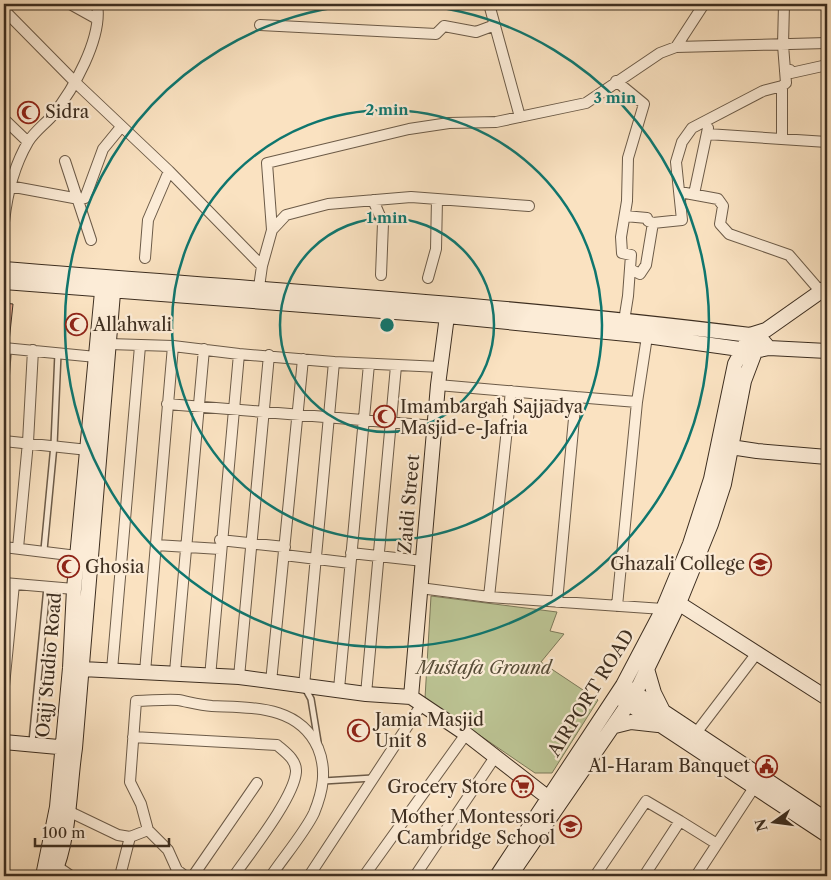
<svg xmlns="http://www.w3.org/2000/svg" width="831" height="880" font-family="'Libre Caslon Text',serif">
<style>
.green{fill:#bcc494;stroke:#7c795a}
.building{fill:#e8ab91;stroke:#3d2e20}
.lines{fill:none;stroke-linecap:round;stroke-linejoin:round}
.lane-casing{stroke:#6c5b48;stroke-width:8}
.street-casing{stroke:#6c5b48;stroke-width:12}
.secondary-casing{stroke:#3d2e20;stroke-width:16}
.lane{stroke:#fcecd7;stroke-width:5}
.street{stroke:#fcecd7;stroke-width:10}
.secondary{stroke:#fcecd7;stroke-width:14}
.ring{fill:none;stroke:#0f766e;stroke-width:2.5}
.labels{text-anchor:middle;stroke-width:4.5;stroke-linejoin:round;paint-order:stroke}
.poi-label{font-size:18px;fill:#3d2e20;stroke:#fcecd7;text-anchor:start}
.street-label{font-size:18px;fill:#3d2e20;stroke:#fcecd7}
.park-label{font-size:18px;font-style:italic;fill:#564c37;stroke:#fcecd7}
.centre{fill:#0f766e;stroke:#fcecd7;stroke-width:2.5}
.ring-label{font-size:15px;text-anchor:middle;font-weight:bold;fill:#0f766e;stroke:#fcecd7;stroke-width:4.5;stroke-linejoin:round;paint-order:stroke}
</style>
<rect width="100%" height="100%" fill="#fae2c1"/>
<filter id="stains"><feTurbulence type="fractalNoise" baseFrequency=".004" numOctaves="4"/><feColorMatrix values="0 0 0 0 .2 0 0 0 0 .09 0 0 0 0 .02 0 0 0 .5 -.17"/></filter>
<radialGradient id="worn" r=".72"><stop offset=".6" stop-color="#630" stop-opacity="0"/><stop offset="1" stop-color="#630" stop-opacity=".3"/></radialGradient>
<path class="green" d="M431,596L557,612L550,631L564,634L541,662L598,700L552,773H535L425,698Z"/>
<path class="building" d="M4,303L13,304L9,342L4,341Z"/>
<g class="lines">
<defs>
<path id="lane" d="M4,402L8,349
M44,550L54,445L58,353
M305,688L311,699L318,742
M32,742L47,587
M323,781L373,778"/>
<path id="street" d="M70,4L97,19
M489,4L520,117
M4,10L76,83L169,171L262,266L258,294
M260,25L436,34L444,26L476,32L495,25
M676,47L704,4
M785,71L790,70L791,73L827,65
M616,81L644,104L628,158L627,201L621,237L622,253L631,255L628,296L624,321
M4,119L28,142
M707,134L827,142
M782,138V86L786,83L783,45L784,4
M65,161L91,240
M9,186L79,199L85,198L103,149L121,127
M680,192L718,199L723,206L720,224L729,234L789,255L821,292
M694,194L708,128
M373,200L383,223L381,275
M625,216L647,218L648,221L653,223L682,220L676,162L682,142L692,128L763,91L782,86
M4,222C7,194 14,166 28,142C34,132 45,124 52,116C73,90 103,38 97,4
M272,230L267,163L409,129L449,123L496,122L586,103L660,53L676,47L827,43
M145,258L148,220L169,171
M262,266L272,230L286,215L328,204L411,197L529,206
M630,269L640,274L646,265L653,223
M428,278L436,249L437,199
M109,344L173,346L239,354L334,362L441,367
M4,348L96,357
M438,385L576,397
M167,404L435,426
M4,441L88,450
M220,540L285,547
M156,545L220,549
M4,547L77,556
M18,548L28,442L33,350
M351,553L423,561
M284,555L350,563
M4,583L74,589
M420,588L489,597L663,609
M489,597L511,391
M557,602L576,397L637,402
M617,606L637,402L648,330
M112,670L140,346
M145,672L173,346
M175,672L204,349
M210,677L239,354
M239,677L269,355
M271,682L303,359
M4,686L14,584
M304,686L334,362
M339,689L369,364
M366,694L396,366
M696,733L757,653
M133,737L277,745C285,752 297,760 296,772C294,798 249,854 234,876
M68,811L118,835L130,837L148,830L141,804L130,782L136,701C150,701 164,699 178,700C189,702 200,705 212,706C252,708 299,705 318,748C327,770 323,791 314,813C305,832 283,858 271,876
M680,821L717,844
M148,830L168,850L177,870L185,876
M58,867L71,876
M120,876L130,837
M193,876L257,783
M309,876L422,704
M364,876L466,734
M415,876L495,757
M595,876L646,801L680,821L644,876
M696,876L757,783"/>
<path id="secondary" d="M4,269C252,289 502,304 750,335L761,339L769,348
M4,282L447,316L647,336L754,351L769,348L827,351
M724,446L757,451L827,457
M672,599L827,698
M82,669L239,677L366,694L411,697L466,734L555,803
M647,669L654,693L664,713
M628,688L827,820
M411,697L438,385L447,316
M621,699L827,835
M615,726L631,722L658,725
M4,742L69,748
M43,876L57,807L70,668L74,589L103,281
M53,876C70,839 69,788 75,748L114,281
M497,876L623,685L663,609L690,544L711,479L735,364L750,335L766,330L827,287
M510,876L635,694L679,603L711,524L724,484L744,381L758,344"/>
</defs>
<use href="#lane" class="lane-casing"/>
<use href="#street" class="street-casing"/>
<use href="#secondary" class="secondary-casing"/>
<use href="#lane" class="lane"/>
<use href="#street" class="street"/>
<use href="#secondary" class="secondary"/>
</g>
<g class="ring">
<circle cx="387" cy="325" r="107"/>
<circle cx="387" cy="325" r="215"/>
<path d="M409 4A322 322 0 1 1 365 4"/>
</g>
<defs>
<symbol id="mosque-ring" viewBox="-11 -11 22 22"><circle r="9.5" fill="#fcecd7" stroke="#8f2418" stroke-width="1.5"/><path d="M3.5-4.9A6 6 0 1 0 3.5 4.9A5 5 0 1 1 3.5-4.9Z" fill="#8f2418"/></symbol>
<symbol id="university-ring" viewBox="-11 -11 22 22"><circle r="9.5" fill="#fcecd7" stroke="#8f2418" stroke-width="1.5"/><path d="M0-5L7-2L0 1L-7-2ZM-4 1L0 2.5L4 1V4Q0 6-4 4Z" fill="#8f2418"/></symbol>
<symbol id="civic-ring" viewBox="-11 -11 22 22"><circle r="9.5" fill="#fcecd7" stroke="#8f2418" stroke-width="1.5"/><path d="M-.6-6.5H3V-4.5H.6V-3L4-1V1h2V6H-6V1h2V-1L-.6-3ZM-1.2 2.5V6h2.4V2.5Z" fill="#8f2418"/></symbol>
<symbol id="supermarket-ring" viewBox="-11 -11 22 22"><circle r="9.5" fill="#fcecd7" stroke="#8f2418" stroke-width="1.5"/><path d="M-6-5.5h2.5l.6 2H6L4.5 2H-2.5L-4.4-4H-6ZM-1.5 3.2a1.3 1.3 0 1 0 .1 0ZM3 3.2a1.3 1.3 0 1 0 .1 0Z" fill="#8f2418"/></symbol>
<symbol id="school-ring" viewBox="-11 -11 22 22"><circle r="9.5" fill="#fcecd7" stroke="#8f2418" stroke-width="1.5"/><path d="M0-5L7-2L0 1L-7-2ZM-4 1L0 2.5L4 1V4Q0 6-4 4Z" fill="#8f2418"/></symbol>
</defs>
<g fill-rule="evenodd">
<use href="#mosque-ring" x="16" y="100" width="25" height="25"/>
<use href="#mosque-ring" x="64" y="312" width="25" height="25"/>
<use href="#mosque-ring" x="372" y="404" width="25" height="25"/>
<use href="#university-ring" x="748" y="552" width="25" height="25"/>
<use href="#mosque-ring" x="56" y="554" width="25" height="25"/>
<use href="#mosque-ring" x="346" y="718" width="25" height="25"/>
<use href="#civic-ring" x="754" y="754" width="25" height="25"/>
<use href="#supermarket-ring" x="510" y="774" width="25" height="25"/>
<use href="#school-ring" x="558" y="814" width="25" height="25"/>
</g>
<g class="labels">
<g class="poi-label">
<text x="45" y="118">Sidra</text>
<text x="93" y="331">Allahwali</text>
<text x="400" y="413">Imambargah Sajjadya<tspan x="400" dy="21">Masjid-e-Jafria</tspan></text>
<text x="745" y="570" text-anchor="end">Ghazali College</text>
<text x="85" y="573">Ghosia</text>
<text x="375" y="726">Jamia Masjid<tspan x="375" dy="21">Unit 8</tspan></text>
<text x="750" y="772" text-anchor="end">Al-Haram Banquet</text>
<text x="507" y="793" text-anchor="end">Grocery Store</text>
<text x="555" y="823" text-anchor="end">Mother Montessori<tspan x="555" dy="21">Cambridge School</tspan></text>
</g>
<g class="street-label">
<text transform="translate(409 504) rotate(-85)" y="6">Zaidi Street</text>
<text transform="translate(49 665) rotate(-85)" y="6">Oajj Studio Road</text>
<text transform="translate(591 693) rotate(-58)" y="6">AIRPORT ROAD</text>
</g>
<g class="park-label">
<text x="484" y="674">Mustafa Ground</text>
</g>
</g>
<circle cx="387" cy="325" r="8" class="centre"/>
<g class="ring-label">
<text x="615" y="103">3 min</text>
<text x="387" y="115">2 min</text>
<text x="387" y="223">1 min</text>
</g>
<rect width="831" height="880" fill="none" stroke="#fae2c1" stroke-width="20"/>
<rect x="5" y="5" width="821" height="870" fill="none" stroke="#3d2e20" stroke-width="2.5"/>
<rect x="10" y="10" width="811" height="860" fill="none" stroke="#3d2e20"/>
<g transform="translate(774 822) rotate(256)" stroke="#fcecd7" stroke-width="4" paint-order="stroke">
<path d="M0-4L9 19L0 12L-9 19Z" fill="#3d2e20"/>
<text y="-8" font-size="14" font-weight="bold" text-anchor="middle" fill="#3d2e20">N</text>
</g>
<path d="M35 838v8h134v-8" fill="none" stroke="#3d2e20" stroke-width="2.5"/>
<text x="42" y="838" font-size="15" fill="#3d2e20" stroke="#fcecd7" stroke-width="4" paint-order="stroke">100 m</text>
<rect width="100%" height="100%" filter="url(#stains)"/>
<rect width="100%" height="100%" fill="url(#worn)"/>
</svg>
